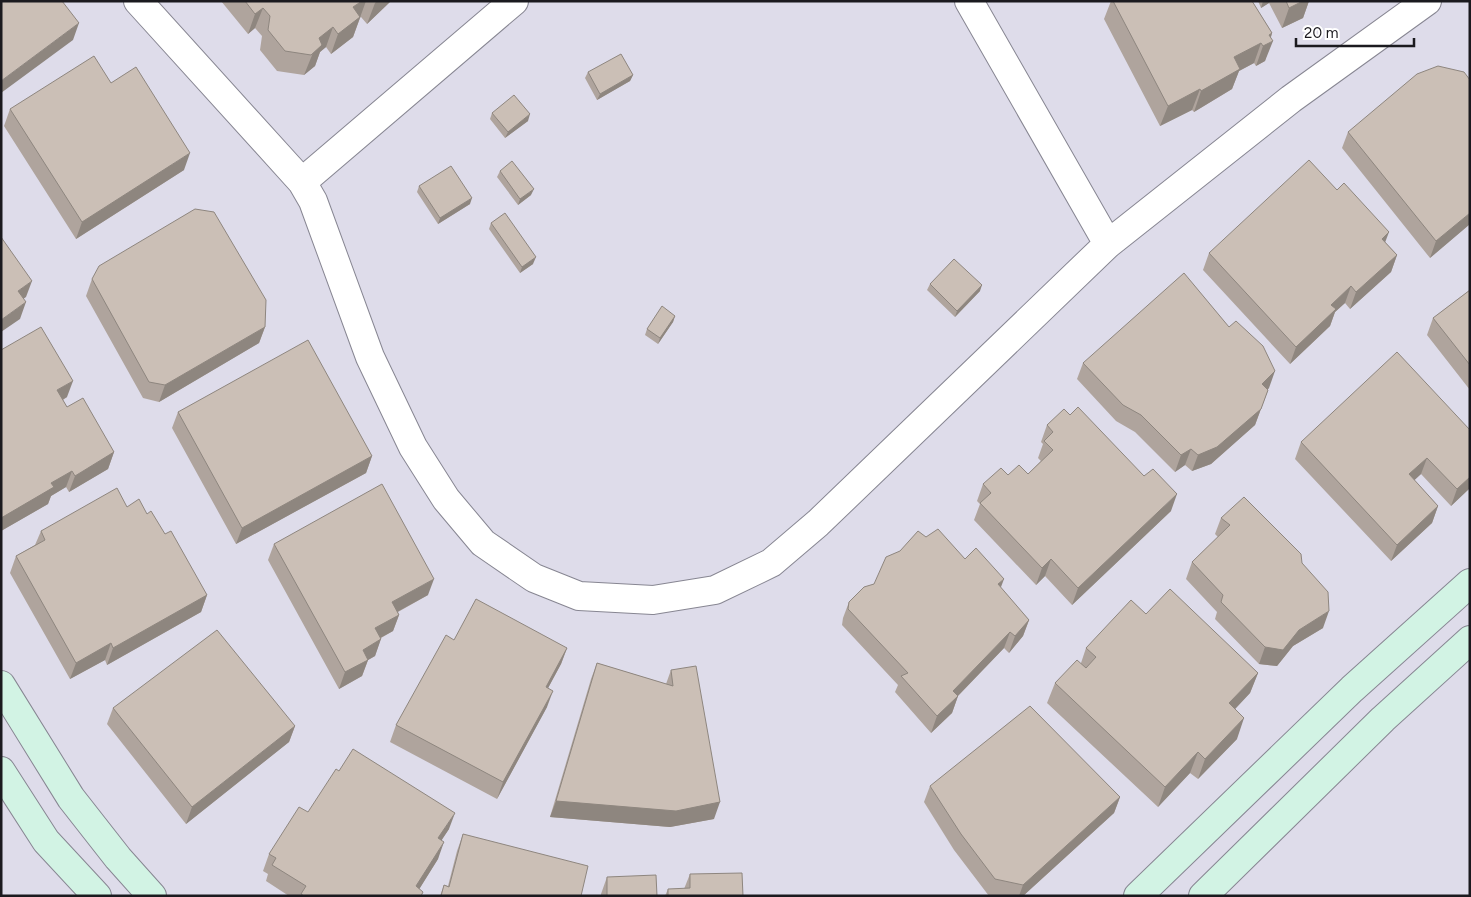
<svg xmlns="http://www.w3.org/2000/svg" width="1471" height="897" font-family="Figtree,sans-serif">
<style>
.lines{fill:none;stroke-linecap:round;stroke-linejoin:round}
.street-casing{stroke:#878692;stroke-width:30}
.secondary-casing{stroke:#878692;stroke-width:30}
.street{stroke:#fff;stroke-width:28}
.secondary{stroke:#d2f3e4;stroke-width:28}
.wall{fill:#afa49d}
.shaded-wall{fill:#8e867f}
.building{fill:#cbbfb6;stroke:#8e867f}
</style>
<rect width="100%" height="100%" fill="#dedcea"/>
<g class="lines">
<defs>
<path id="street" d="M138,1L302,182L313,201L370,357L413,447L446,499L483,543L534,578L579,596L653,600L715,590L771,563L818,523L1108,244L1291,99L1427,1
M969,1L1108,244
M302,182L514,1"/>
<path id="secondary" d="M1,685L71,798L118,858L152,896
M1,771L46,841L97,896
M1138,896L1352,689L1470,583
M1203,896L1383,719L1470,640"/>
</defs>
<use href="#street" class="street-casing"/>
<use href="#secondary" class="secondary-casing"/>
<use href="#street" class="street"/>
<use href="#secondary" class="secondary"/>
</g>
<path class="wall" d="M221,1H391L367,24L361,17L360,18L353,37L331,54L326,47L320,52L315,66L304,75L277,71L260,50L262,36L255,28L248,34Z
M1111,1H1252L1272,33L1265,61L1256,66L1254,63L1239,71L1232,89L1194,112L1192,110L1160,126L1104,19Z
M1258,1H1309L1303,18L1282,28L1269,3L1261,8Z
M588,72L633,75L630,81L597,100L585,78Z
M10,109L184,170L76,239L4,126Z
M492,113L528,121L505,138L490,119Z
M1348,132L1470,224L1430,258L1342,148Z
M500,171L531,195L518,205L497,177Z
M419,186L470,204L438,224L417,192Z
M491,223L533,264L520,273L489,229Z
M1385,242L1397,255L1391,272L1350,309L1345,303L1335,312L1330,326L1290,364L1203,270L1209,253Z
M92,279L265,327L259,343L159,402L143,398L86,296Z
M930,284L980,291L955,317L927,290Z
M1470,290V390L1427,335L1433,318Z
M675,316L673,322L658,344L645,335L647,329Z
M1,350L67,397L63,400L67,407L114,452L108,469L69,492L66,487L51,496L48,504L1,531Z
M1083,363L1269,388L1268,389V390L1262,406L1255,425L1211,464L1192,471L1185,465L1175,472L1135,432L1116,421L1077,379Z
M178,412L372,456L366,473L236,544L172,428Z
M1047,425L1171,511L1072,605L1045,576L1036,585L974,520L980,504L977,501L983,484L1008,475L1028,474L1041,461L1038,458L1043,444L1041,442Z
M1470,430V488L1451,506L1421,474L1414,480L1438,506L1432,523L1391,561L1295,459L1301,442Z
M127,507L147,514L165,534L207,595L201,612L107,665L105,660L70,679L10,573L16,556L35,545L41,531Z
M1221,518L1302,563L1323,628L1293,646L1277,666L1259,664L1215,619L1217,612L1186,579L1192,562L1218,537L1215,534Z
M926,537L965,559L1001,588L1029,620L1023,636L1009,653L1004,648L958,696L952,713L931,733L895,692L898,685L842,625L843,618L849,602L874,584Z
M274,544L428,595L398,612L399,615L393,631L381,638L375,656L368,660L362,676L339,689L268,560Z
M1146,614L1258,673L1250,693L1235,709L1237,739L1198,779L1190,773L1158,807L1047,703L1055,683L1081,663L1086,648Z
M454,640L567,648L561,664L548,688L547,707L497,799L390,742L396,725Z
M597,663L666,684L671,670L714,819L670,827L550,817L591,679Z
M113,708L295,726L289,742L186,824L107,724Z
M930,786L1120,797L1114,813L1023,896H989L954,850L924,802Z
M308,812L449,829L441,840L438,859L419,889L422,896H289L266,881L268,874L263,871L269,854Z
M463,834L581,896H440L444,885L448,886L457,851Z
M690,874L743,896H665L668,889H684Z
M607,877L657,896H601V894Z"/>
<path class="shaded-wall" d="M362,1H366L353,37L331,54L338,34L353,7Z
M377,1H391L367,24L375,3Z
M1263,1H1270L1269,3L1261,8Z
M1303,1H1309L1303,18L1282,28L1289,8Z
M263,8L255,28L248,34L255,14Z
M79,23L73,40L1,93V81Z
M333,27L326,47L320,52L315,66L304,75L319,38Z
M1272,33L1269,43L1273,41L1265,61L1256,66L1263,46L1269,35Z
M1261,43L1254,63L1239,71L1232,89L1194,112L1201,91L1234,57Z
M633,75L630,81L597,100L600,94Z
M1200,89L1192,110L1160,126L1168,106Z
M530,114L528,121L505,138L508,132Z
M190,153L184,170L76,239L82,222Z
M534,189L531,195L518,205L520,199Z
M472,198L470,204L438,224L440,218Z
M1470,213V224L1430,258L1436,241Z
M1389,232L1383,248L1382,239Z
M1397,255L1391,272L1350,309L1356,292Z
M536,257L533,264L520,273L522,267Z
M32,281L26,297L12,307L18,291Z
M982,285L980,291L955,317L957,311Z
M1351,286L1345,303L1335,312L1330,326L1290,364L1296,347L1331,305Z
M26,302L20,319L1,332V320Z
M675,316L673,322L658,344L660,338Z
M265,327L259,343L159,402L165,385Z
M1275,371L1269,388L1256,401L1262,384Z
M73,381L67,397L51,406L57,390Z
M1268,390L1255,425L1211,464L1192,471L1198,455Z
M1191,449L1185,465L1175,472L1181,455Z
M114,452L108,469L69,492L75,476Z
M372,456L366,473L236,544L242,528Z
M1427,458L1421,474L1403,491L1409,474Z
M72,471L66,487L51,496L48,504L1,531V518L51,483Z
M1470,477V488L1451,506L1457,489Z
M1177,494L1171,511L1072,605L1078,588Z
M1438,506L1432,523L1391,561L1397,545Z
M1051,559L1045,576L1036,585L1042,568Z
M434,579L428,595L386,618L392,602Z
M1004,579L998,595V584Z
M207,595L201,612L107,665L113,648Z
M1329,611L1323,628L1293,646L1277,666L1259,664L1265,647L1299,630Z
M399,615L393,631L369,644L375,628Z
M1029,620L1023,636L1009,653L1015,636Z
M1010,632L1004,648L952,702L958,696L952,713L931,733L937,716L953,691Z
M381,639L375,656L368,660L362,676L339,689L345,672L363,650Z
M111,643L105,660L70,679L76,663Z
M567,648L561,664L540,703L546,687Z
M1258,673L1250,693L1221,724L1229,703Z
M553,691L547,707L497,799L503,782Z
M1244,718L1237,739L1198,779L1205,759Z
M295,726L289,742L186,824L192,807Z
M1198,752L1190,773L1158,807L1165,787Z
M1120,797L1114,813L1023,896H1019L1023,885Z
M556,801L720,802L714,819L670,827L550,817Z
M455,813L449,829L432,855L438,838Z
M444,842L438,859L415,896L416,886Z"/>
<path class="building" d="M1,1H62L79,23L1,81Z
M245,1H362L353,7L360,17L338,34L333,27L319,38L322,45L311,55L285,51L268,30L270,16L263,8L255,14Z
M1113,1H1252L1272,33L1269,35L1273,41L1263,46L1261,43L1234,57L1240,69L1201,91L1200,89L1168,106Z
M1286,1H1303L1289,8Z
M621,54L633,75L600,94L588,72Z
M94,56L111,83L136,67L190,153L82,222L10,109Z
M1438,66L1464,72L1470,80V213L1436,241L1348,132L1417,74Z
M514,95L530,114L508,132L492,113Z
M1309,160L1337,190L1344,183L1389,232L1382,239L1397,255L1356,292L1351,286L1331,305L1336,309L1296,347L1209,253Z
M512,161L534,189L520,199L500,171Z
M451,166L472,198L440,218L419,186Z
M195,209L214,212L266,300L265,327L165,385L149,382L92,279L99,266Z
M505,213L536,257L522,267L491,223Z
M1,237L32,281L18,291L26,302L1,320Z
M954,259L982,285L957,311L930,284Z
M1184,273L1229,327L1236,321L1263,346L1275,371L1262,384L1268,390L1261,409L1217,447L1198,455L1191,449L1181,455L1141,415L1123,405L1083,363Z
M1470,290V365L1433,318Z
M662,306L675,316L660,338L647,329Z
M41,327L73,381L57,390L67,407L83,398L114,452L75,476L72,471L51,483L54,487L1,518V350Z
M308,340L372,456L242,528L178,412Z
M1397,352L1470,430V477L1457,489L1427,458L1409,474L1438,506L1397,545L1301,442Z
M1078,407L1144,476L1153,469L1177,494L1078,588L1051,559L1042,568L980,503L991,493L983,484L1001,468L1008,475L1019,465L1028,474L1053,450L1044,441L1053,432L1047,425L1064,409L1070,415Z
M382,484L434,579L392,602L399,615L375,628L381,639L363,650L368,660L345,672L274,544Z
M117,488L127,507L139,499L147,514L151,511L165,534L171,531L207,595L113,648L111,643L76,663L16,556L45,540L41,531Z
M1244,497L1301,554L1302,563L1328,592L1329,611L1299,630L1283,650L1265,647L1221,602L1223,595L1192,562L1230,525L1221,518Z
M938,529L965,559L976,548L1004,579L998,584L1029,620L1015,636L1010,632L953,691L958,696L937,716L901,676L908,673L848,609L849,602L864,587L874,584L886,557L900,551L918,531L926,537Z
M1170,589L1258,673L1229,703L1244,718L1205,759L1198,752L1165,787L1055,683L1077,660L1086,668L1096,657L1086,648L1131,600L1146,614Z
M476,599L567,648L546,687L553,691L503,782L396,725L446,635L454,640Z
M217,630L295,726L192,807L113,708Z
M597,663L673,686L671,670L696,666L720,802L676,811L556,801Z
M1030,706L1120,797L1023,885L995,879L961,834L930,786Z
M353,749L455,813L438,838L444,842L416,886L423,892L421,896H304L301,894L306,886L272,865L276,858L269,854L299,807L308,812L336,769L339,771Z
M463,834L588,866L581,896H441L444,885L449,887Z
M742,873L743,896H668V889L690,888V874Z
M656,875L657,896H607V877Z"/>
<rect width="1471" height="897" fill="none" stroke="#1b1a1f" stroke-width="5"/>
<path d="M1296 38v8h118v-8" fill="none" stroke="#1b1a1f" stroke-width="2.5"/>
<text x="1304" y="38" font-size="15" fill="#1b1a1f" stroke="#ffffff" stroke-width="4" paint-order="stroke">20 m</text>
</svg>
